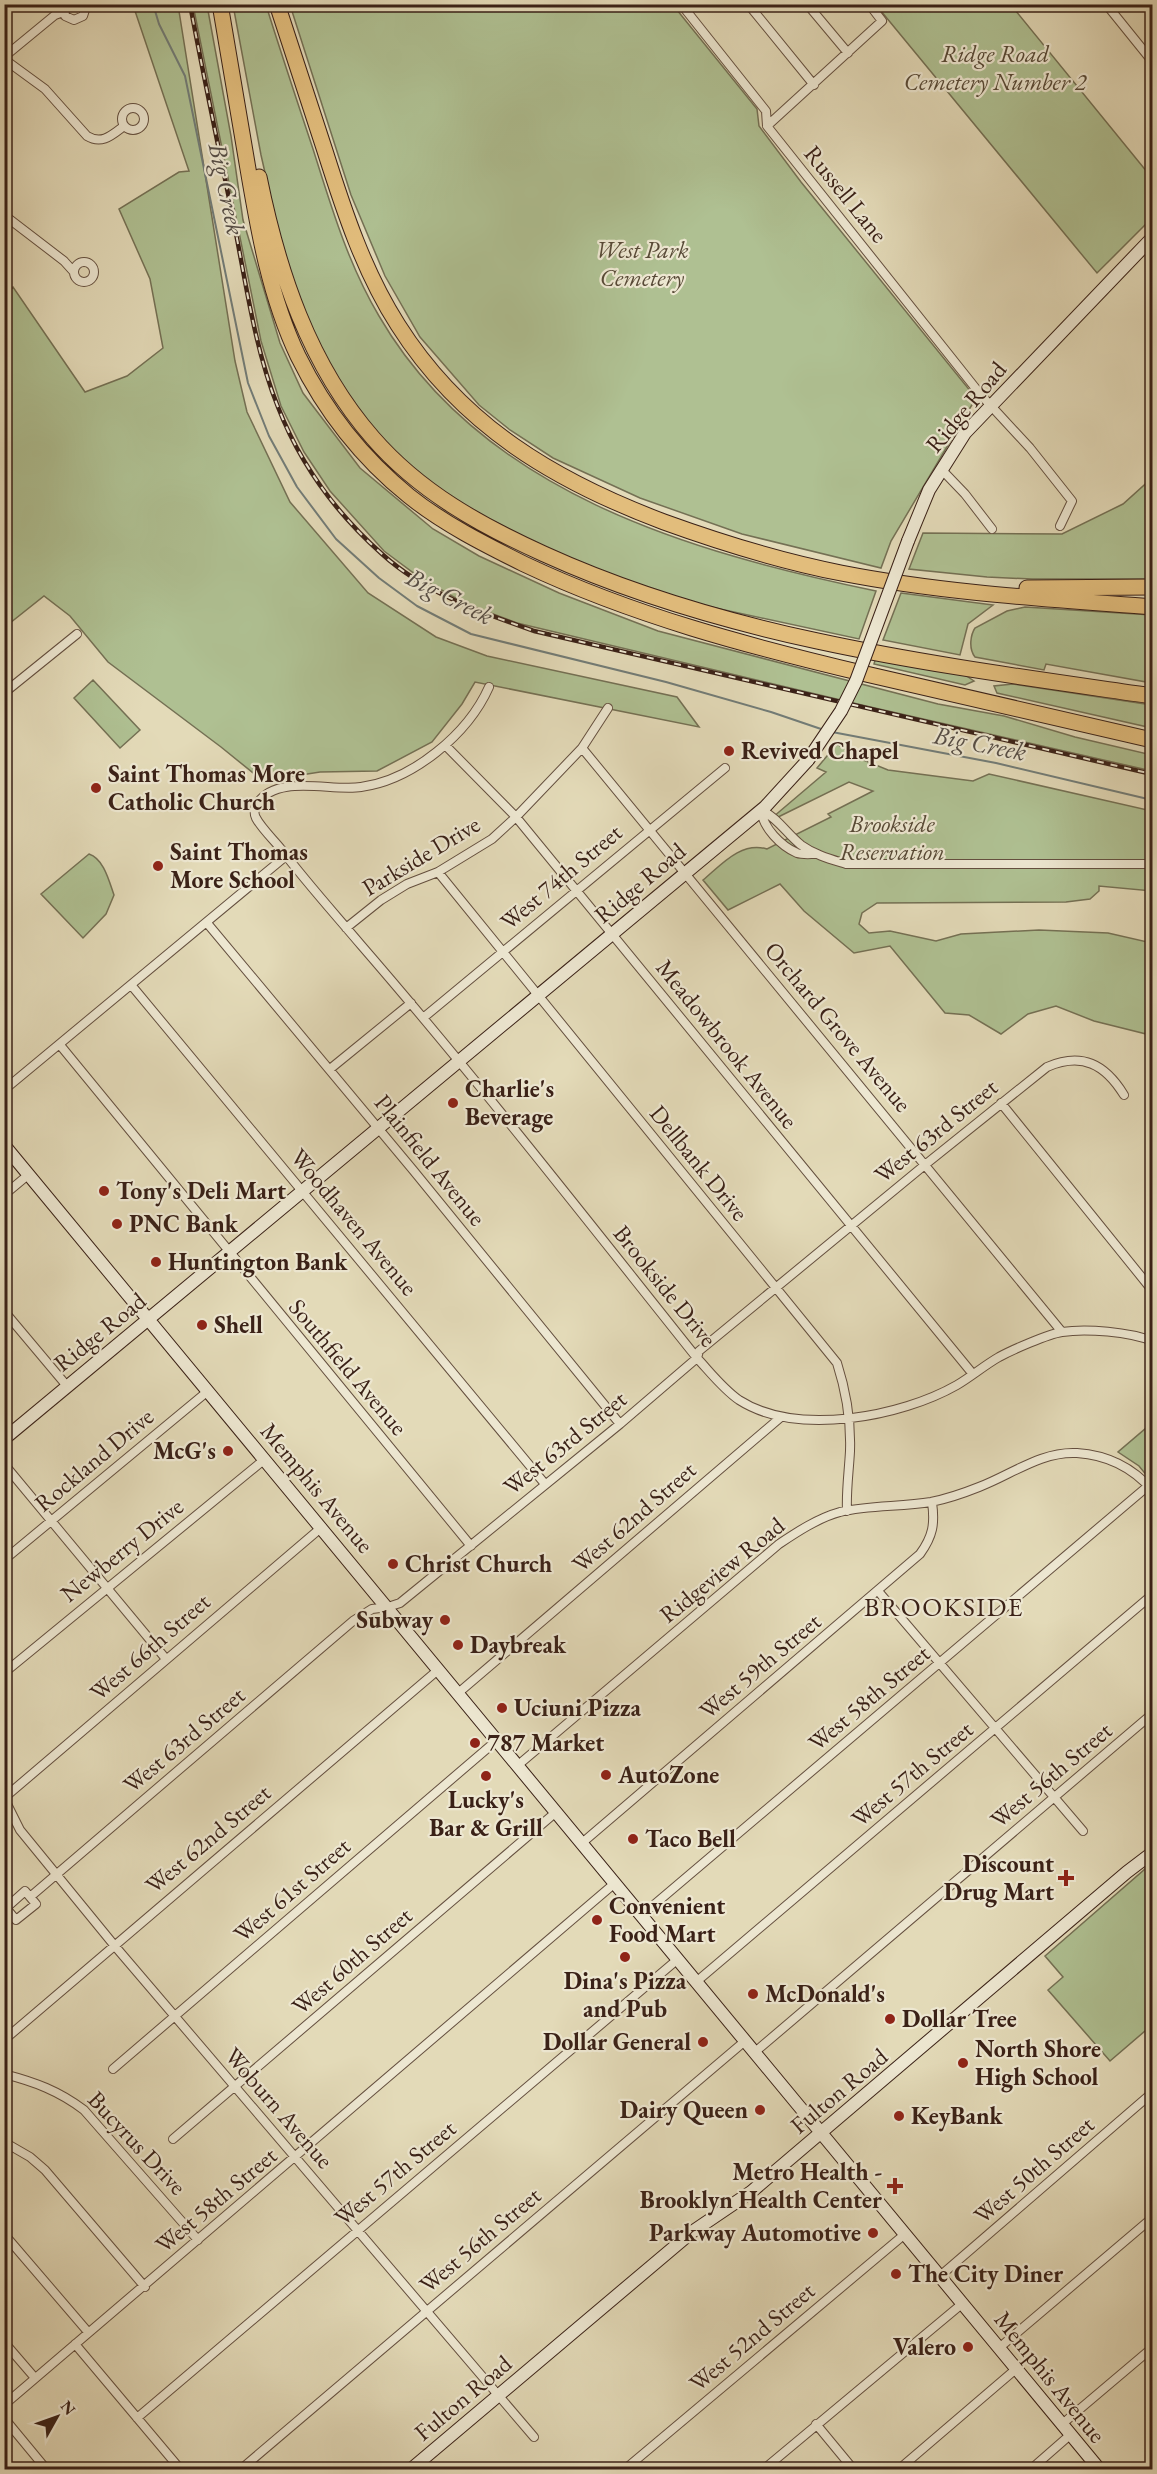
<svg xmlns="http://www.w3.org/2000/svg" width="1157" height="2474" font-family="'EB Garamond',serif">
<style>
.green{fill:#afc092;stroke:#747054;stroke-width:1.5}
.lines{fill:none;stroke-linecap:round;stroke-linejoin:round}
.stream{stroke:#727c77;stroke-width:2}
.minor-casing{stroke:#644f3f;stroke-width:10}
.secondary-casing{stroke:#3a2117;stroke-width:14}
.motorway-casing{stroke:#3a2117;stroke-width:17}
.minor{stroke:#ede7d1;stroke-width:8}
.secondary{stroke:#ede7d1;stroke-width:12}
.motorway{stroke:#e2bd7c;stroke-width:15}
.rail-casing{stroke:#3a2117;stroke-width:4.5}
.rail{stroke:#ede7d1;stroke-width:2;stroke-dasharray:7;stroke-linecap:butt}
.secondary-bridge-casing{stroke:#3a2117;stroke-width:14;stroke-linecap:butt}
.secondary-bridge{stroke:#ede7d1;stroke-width:12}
.poi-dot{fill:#8f2418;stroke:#ede7d1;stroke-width:2}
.labels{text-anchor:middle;stroke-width:4.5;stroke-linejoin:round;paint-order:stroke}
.park-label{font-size:24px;font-style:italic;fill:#574936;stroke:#ede7d1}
.street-label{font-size:24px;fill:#3a2117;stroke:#ede7d1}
.poi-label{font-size:24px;font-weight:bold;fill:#3a2117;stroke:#ede7d1;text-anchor:start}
.water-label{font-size:26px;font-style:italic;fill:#564e47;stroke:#ede7d1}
.neighbourhood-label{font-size:26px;letter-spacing:1.5px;fill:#3a2117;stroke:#ede7d1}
</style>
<rect width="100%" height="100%" fill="#e3dab8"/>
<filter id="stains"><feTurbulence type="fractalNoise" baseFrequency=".00333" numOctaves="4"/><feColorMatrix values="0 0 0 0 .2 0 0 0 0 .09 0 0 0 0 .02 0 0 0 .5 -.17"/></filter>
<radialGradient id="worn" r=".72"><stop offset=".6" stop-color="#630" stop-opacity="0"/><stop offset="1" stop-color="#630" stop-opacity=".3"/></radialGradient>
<path class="green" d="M133,5H178L235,361L247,412L290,502L368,593L436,637L487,656L677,697L699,727L475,682L462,704L432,742L377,771L320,772L263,781L221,747L108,662L70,616L44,596L5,627V292L13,287L85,392L127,376L163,348L150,279L119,209L179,172L189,171Z
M193,5H207L231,136L243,220L280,343L303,393L360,468L433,529L479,556L559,593L658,631L938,704L1004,716L1075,737L1152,755V771L866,706L517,623L464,603L419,577L384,551L330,491L304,452L281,406L261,341Z
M233,5H266C281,53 297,101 313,149C331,206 348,264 379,316C481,492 689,552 876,591L859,639L697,604L615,577L552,551L454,501L390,450L346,393L310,329L283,252L261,155Z
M290,5H673L757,109L759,126L801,182L976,398L891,541L881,568L742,534L640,498L553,458L510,430L479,405L420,337L385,276L351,195Z
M876,5H1011L1152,178V218L1097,273Z
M1152,478V579H1032L987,577L909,569L923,533L1062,534L1123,504Z
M901,593L993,605L968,624L960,655L883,640Z
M1025,607L1152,615V683L1046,664L1044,670L975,657C968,648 971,634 975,628L1007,611Z
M876,657L965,675L974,681L965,685L874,664Z
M93,680L140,730L120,748L74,698Z
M1013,684L1152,705V728L997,693L994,686Z
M837,744L861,759L888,770L973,781L989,774L1152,811V891L1099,886V891L1090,899L1066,902L877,903L862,913L859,924L869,933L890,931L936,941L961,934L1039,930L1108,933L1152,943V1039L1146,1034L1094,1021L1056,1006L1028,1014L1001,1034L969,1015L945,1013L890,946L854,953L804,911L780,884L728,910L703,880C721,865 741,841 767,849L831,817L828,814L873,791L849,782L766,823L826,772L817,768Z
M89,854C104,859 109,881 114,895L106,914L83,938L41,894Z
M1152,1423V1482L1139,1466L1118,1452Z
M1152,1863V2025L1110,2061L1048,1990L1063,1977L1045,1956Z"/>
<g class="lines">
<path class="stream" d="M153,4L159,24L185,76L248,383L269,436L297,487L336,539L379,578L417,606L471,634L666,682L771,712L824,730
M832,732L996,763L1152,800"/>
<defs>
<path id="minor" d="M64,4L65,16L74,20L83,16L85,10L84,4
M681,4L766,111L767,126L981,395L1030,448L1072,501L1060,526
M748,4L814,85
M807,4L848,53
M1106,4L1152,61
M4,57L55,15L63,12
M4,59L45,89L87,136C102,145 112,135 124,126
M122 119a11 11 0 1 1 22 0a11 11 0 1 1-22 0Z
M767,126L882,21L869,4
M4,215L64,261L73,271
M74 272a10 10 0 1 1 20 0a10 10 0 1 1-20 0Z
M941,469L965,494L992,529
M489,687C468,734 413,780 361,787C332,792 277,773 257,804C254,808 254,814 256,818C262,829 273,839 281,849C306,882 334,913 361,945C477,1079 586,1219 697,1358C710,1372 723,1389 739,1400C797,1437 901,1417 957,1385C972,1376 985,1365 999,1357C1012,1350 1048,1334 1062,1332C1086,1328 1130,1332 1152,1341
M4,693L77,634
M445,745L516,817L972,1373
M582,748L1062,1332
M816,854C810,854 803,855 797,853C781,846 763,828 761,810C777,817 787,834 801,845C815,855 830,859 846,864H1152
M438,872L837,1363C846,1391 851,1422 850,1451C849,1471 846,1491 847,1511
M207,923L413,1170L620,1424
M346,928L381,900L407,884L438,872L492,839L516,817L582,748L608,708
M132,986L545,1484
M423,1018L725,768
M60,1045L471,1546
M330,1069L411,1003
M4,1090L286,856
M1001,1103L1152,1290
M4,1195L28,1175
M4,1311L67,1386
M4,1464L166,1659
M4,1560L208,1391
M878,1591L1083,1831
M4,1673L265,1459
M457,1694L781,1417
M517,1766L779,1544C797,1532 818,1518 840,1512C869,1505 901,1507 931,1502C946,1499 964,1493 979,1487C1011,1475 1041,1451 1077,1453C1107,1455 1133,1468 1152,1490
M4,1798L20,1830L114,1945L534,2437
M4,1798L322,1527
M582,1843L920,1554C933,1536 935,1524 932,1502
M25,1891L36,1904L16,1920L6,1908Z
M30,1897L353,1621L372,1609L388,1607L400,1603L620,1424L697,1358L699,1351L926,1164L1047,1067C1082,1052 1105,1064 1124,1095
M642,1915L1148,1486
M696,1982L1152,1595
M4,2040L438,1670
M755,2052L1152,1714
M113,2069L496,1741
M4,2074C35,2082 59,2091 84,2110L198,2240
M173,2139L555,1813
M4,2142L30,2157L45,2170L145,2287
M4,2234L88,2332
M940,2276L1152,2093
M4,2342L35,2378
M75,2344L181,2470
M999,2348L1152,2218
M4,2405L615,1883
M4,2418L47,2470
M137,2418L678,1959
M816,2424L854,2470
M1061,2425L1152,2348
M240,2470L745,2041
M624,2470L905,2234
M763,2470L963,2303
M898,2470L1016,2369
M1030,2470L1070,2435"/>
<path id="secondary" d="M908,541L929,490L965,433L1152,238
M4,1145L1100,2470
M4,1439L765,807L808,760
M410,2470L692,2232L751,2192L1127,1872L1152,1853"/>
<path id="motorway" d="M220,4C229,57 238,110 247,163C258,228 269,295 298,356C324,409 362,458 409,496C444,524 484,544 524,564C634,616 748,646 866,674C962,696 1057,718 1152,740
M277,4C293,53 309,102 325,151C344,211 364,272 398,325C462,426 555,481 664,522C722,543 780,561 841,573C943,593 1049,599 1152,607
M259,177C278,271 309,365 373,438C420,492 480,525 544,554C735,641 947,666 1152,696
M1027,588L1152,587"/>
</defs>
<use href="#minor" class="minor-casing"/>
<use href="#secondary" class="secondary-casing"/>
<use href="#motorway" class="motorway-casing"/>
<use href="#minor" class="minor"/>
<use href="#secondary" class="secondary"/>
<use href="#motorway" class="motorway"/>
<defs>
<path id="rail" d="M190,4C203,74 218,144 232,213C245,276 254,348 278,407C300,464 337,514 382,554C425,593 480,612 534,631L1152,774"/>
</defs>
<use href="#rail" class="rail-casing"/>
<use href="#rail" class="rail"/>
<defs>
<path id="secondary-bridge" d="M808,760L841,711L856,681L908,541"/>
</defs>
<use href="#secondary-bridge" class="secondary-bridge-casing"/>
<use href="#secondary-bridge" class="secondary-bridge"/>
</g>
<g class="poi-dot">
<circle cx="729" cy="751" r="6"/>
<circle cx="96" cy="788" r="6"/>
<circle cx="158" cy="866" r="6"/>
<circle cx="453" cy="1103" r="6"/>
<circle cx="104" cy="1191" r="6"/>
<circle cx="117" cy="1224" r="6"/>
<circle cx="156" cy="1262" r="6"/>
<circle cx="202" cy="1325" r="6"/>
<circle cx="228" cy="1451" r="6"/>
<circle cx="393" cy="1564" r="6"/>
<circle cx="445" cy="1620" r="6"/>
<circle cx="458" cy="1645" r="6"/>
<circle cx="502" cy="1708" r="6"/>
<circle cx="475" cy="1743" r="6"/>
<circle cx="606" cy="1775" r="6"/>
<circle cx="486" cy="1776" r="6"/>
<circle cx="633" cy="1839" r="6"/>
<path d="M1063 1869h6v6h6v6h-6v6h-6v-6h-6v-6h6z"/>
<circle cx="597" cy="1920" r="6"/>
<circle cx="625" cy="1957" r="6"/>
<circle cx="753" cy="1994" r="6"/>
<circle cx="890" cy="2019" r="6"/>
<circle cx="703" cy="2042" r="6"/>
<circle cx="963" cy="2063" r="6"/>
<circle cx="760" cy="2110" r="6"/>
<circle cx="899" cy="2116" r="6"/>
<path d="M892 2177h6v6h6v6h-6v6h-6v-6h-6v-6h6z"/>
<circle cx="873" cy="2233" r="6"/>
<circle cx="896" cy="2274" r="6"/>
<circle cx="968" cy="2347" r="6"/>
</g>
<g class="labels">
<g class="park-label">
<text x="995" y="62">Ridge Road<tspan x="995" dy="28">Cemetery Number 2</tspan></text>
<text x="642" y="258">West Park<tspan x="642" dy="28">Cemetery</tspan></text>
<text x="892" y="832">Brookside<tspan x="892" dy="28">Reservation</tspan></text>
</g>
<g class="street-label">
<text transform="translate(846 194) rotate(51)" y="8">Russell Lane</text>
<text transform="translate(966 407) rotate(-50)" y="8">Ridge Road</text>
<text transform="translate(421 856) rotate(-31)" y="8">Parkside Drive</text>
<text transform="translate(561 877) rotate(-40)" y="8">West 74th Street</text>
<text transform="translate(640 883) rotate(-40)" y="8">Ridge Road</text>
<text transform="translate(838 1027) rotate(50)" y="8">Orchard Grove Avenue</text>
<text transform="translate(727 1044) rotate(51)" y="8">Meadowbrook Avenue</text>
<text transform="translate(936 1131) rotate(-39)" y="8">West 63rd Street</text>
<text transform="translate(430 1160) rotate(51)" y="8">Plainfield Avenue</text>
<text transform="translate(699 1163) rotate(51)" y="8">Dellbank Drive</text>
<text transform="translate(354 1222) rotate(50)" y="8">Woodhaven Avenue</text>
<text transform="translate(665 1286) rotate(51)" y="8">Brookside Drive</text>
<text transform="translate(100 1332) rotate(-39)" y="8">Ridge Road</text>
<text transform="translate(348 1367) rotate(50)" y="8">Southfield Avenue</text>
<text transform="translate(565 1443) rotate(-39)" y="8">West 63rd Street</text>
<text transform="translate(94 1460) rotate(-40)" y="8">Rockland Drive</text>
<text transform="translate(317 1488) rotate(50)" y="8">Memphis Avenue</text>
<text transform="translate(634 1517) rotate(-41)" y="8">West 62nd Street</text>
<text transform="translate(122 1550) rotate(-39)" y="8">Newberry Drive</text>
<text transform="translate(722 1570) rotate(-39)" y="8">Ridgeview Road</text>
<text transform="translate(150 1647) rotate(-41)" y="8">West 66th Street</text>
<text transform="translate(760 1666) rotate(-40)" y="8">West 59th Street</text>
<text transform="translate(869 1698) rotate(-40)" y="8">West 58th Street</text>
<text transform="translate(184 1740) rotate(-40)" y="8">West 63rd Street</text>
<text transform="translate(912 1774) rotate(-40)" y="8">West 57th Street</text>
<text transform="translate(1051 1775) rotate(-40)" y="8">West 56th Street</text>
<text transform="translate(208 1839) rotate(-40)" y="8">West 62nd Street</text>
<text transform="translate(292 1890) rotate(-41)" y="8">West 61st Street</text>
<text transform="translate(352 1961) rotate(-41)" y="8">West 60th Street</text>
<text transform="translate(839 2091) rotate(-40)" y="8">Fulton Road</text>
<text transform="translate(279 2108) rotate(49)" y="8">Woburn Avenue</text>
<text transform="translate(137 2143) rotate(47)" y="8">Bucyrus Drive</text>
<text transform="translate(1034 2170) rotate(-41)" y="8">West 50th Street</text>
<text transform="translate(395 2173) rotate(-40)" y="8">West 57th Street</text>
<text transform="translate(216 2200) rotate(-40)" y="8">West 58th Street</text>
<text transform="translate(480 2240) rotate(-40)" y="8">West 56th Street</text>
<text transform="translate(752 2337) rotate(-40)" y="8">West 52nd Street</text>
<text transform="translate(1050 2377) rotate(51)" y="8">Memphis Avenue</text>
<text transform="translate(463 2398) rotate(-40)" y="8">Fulton Road</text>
</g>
<g class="poi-label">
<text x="741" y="759">Revived Chapel</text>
<text x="108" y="782">Saint Thomas More<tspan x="108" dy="28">Catholic Church</tspan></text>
<text x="170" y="860">Saint Thomas<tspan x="170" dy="28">More School</tspan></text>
<text x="465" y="1097">Charlie's<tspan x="465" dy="28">Beverage</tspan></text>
<text x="116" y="1199">Tony's Deli Mart</text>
<text x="129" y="1232">PNC Bank</text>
<text x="168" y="1270">Huntington Bank</text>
<text x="214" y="1333">Shell</text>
<text x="216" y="1459" text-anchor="end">McG's</text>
<text x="405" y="1572">Christ Church</text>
<text x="433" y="1628" text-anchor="end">Subway</text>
<text x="470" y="1653">Daybreak</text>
<text x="514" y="1716">Uciuni Pizza</text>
<text x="487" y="1751">787 Market</text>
<text x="618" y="1783">AutoZone</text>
<text x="486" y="1808" text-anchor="middle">Lucky's<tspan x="486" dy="28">Bar &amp; Grill</tspan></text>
<text x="645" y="1847">Taco Bell</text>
<text x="1054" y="1872" text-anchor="end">Discount<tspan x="1054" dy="28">Drug Mart</tspan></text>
<text x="609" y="1914">Convenient<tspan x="609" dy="28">Food Mart</tspan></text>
<text x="625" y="1989" text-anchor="middle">Dina's Pizza<tspan x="625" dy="28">and Pub</tspan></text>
<text x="765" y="2002">McDonald's</text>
<text x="902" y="2027">Dollar Tree</text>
<text x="691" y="2050" text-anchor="end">Dollar General</text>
<text x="975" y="2057">North Shore<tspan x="975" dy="28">High School</tspan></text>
<text x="748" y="2118" text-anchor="end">Dairy Queen</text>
<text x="911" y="2124">KeyBank</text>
<text x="882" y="2180" text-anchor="end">Metro Health -<tspan x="882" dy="28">Brooklyn Health Center</tspan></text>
<text x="861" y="2241" text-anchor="end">Parkway Automotive</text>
<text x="908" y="2282">The City Diner</text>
<text x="956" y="2355" text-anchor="end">Valero</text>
</g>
<g class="water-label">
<text transform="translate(227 189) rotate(78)" y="9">Big Creek</text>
<text transform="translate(450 596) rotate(27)" y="9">Big Creek</text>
<text transform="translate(980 743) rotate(11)" y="9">Big Creek</text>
</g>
<g class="neighbourhood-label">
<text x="944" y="1616">BROOKSIDE</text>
</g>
</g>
<rect width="1157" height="2474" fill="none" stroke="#e3dab8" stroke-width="24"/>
<rect x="6" y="6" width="1145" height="2462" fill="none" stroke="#3a2117" stroke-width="3"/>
<rect x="12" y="12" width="1133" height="2450" fill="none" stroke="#3a2117" stroke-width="1.5"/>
<g transform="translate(57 2417) rotate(50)" stroke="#ede7d1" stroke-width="4.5" paint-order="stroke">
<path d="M0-4.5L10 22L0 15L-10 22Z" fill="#3a2117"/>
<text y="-9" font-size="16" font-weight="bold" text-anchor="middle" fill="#3a2117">N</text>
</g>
<rect width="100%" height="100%" filter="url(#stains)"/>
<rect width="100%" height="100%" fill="url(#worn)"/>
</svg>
